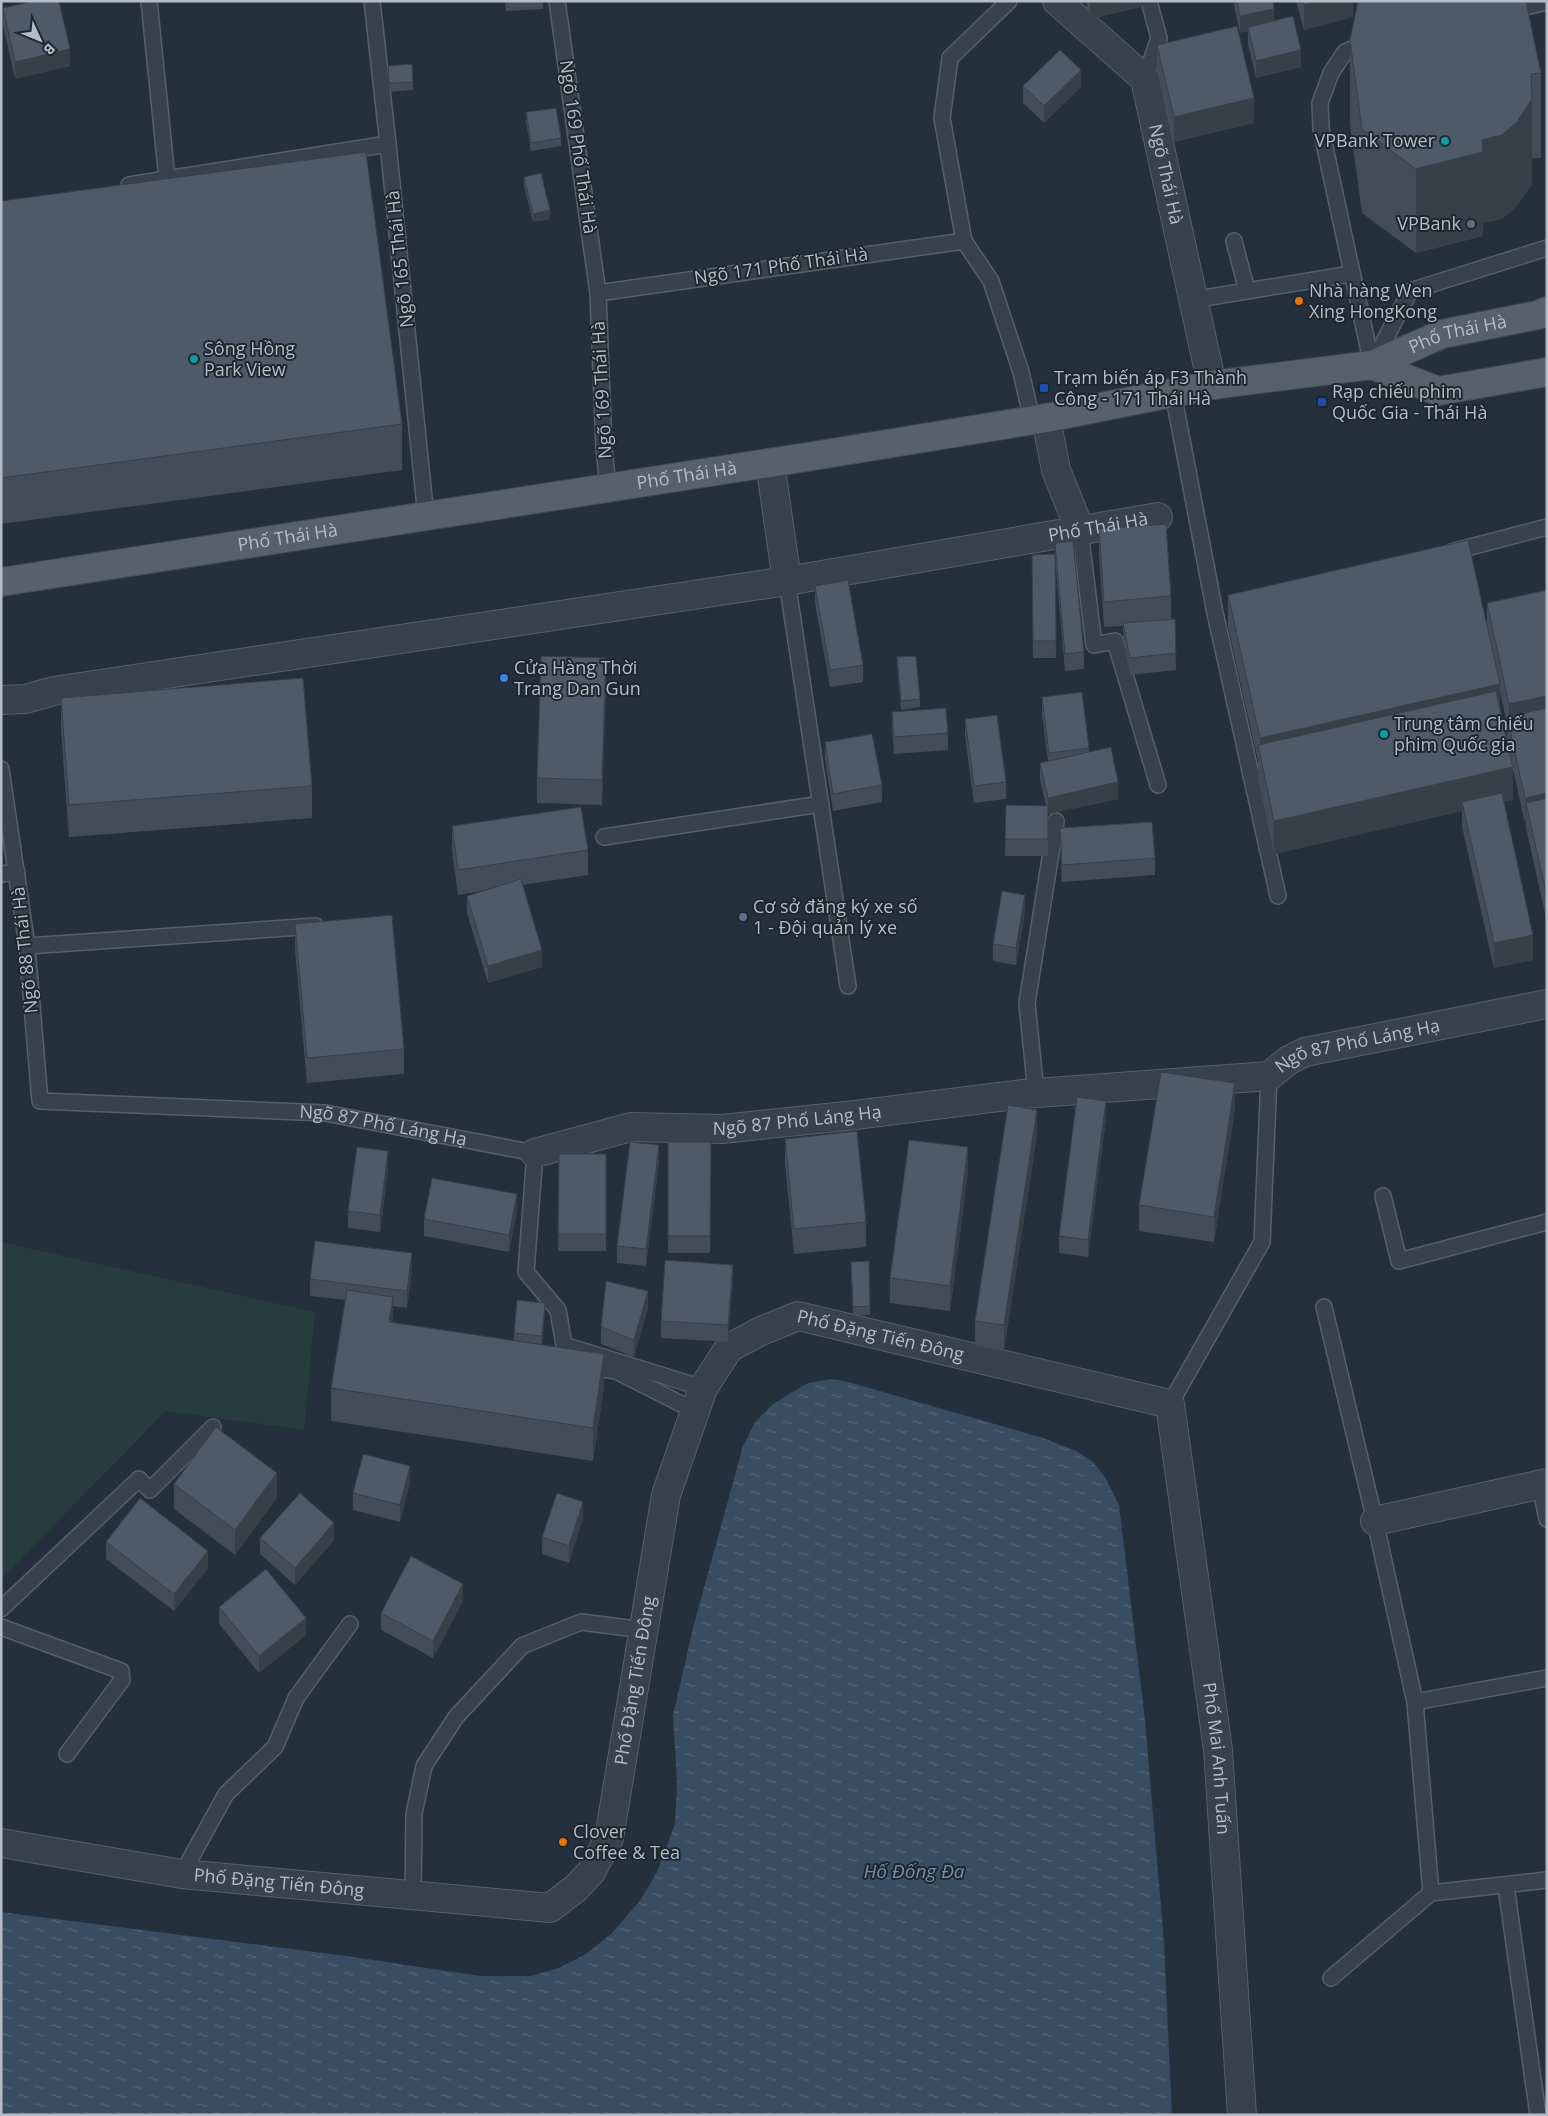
<svg xmlns="http://www.w3.org/2000/svg" width="1548" height="2116" font-family="'Open Sans',sans-serif">
<style>
.pitch{fill:#273d3d}
.water{fill:url(#water-ripples)}
.lines{fill:none;stroke-linecap:round;stroke-linejoin:round}
.service-casing{stroke:#566069;stroke-width:18}
.minor-casing{stroke:#566069;stroke-width:30}
.tertiary-casing{stroke:#566069;stroke-width:30}
.primary-casing{stroke:#414b54;stroke-width:30}
.service{stroke:#38424c;stroke-width:15}
.minor{stroke:#38424c;stroke-width:28}
.tertiary{stroke:#38424c;stroke-width:28}
.primary{stroke:#56616c;stroke-width:28}
.wall{fill:#434d59;fill-rule:evenodd}
.shaded-wall{fill:#373f48}
.building{fill:#4e5a67;stroke:#373f48}
.culture-dot{fill:#0f9aa8;stroke:#1d2730;stroke-width:2}
.service-dot{fill:#5c6f8a;stroke:#1d2730;stroke-width:2}
.food-dot{fill:#e8710a;stroke:#1d2730;stroke-width:2}
.transit-dot{fill:#1a4fb4;stroke:#1d2730;stroke-width:2}
.shop-dot{fill:#3f7fe0;stroke:#1d2730;stroke-width:2}
.labels{text-anchor:middle;stroke-width:4;stroke-linejoin:round;paint-order:stroke}
.poi-label{font-size:18px;fill:#b4bdc7;stroke:#1d2730;text-anchor:start}
.street-label{font-size:18px;fill:#b4bdc7;stroke:#1d2730}
.water-label{font-size:19px;font-style:italic;fill:#768fa9;stroke:#1d2730}
</style>
<defs>
<pattern id="water-ripples" width="26" height="14" patternUnits="userSpaceOnUse" patternTransform="scale(1.25)"><rect width="26" height="14" fill="#394d62"/><path d="M2 4q2-2 4 0t4 0M15 11q2-2 4 0t4 0" fill="none" stroke="#536577"/></pattern>
</defs>
<rect width="100%" height="100%" fill="#24303b"/>
<path class="pitch" d="M1,1242L315,1312L304,1430L166,1411L1,1579Z"/>
<path class="water" d="M832,1379L852,1383L1043,1438L1076,1451L1093,1462L1106,1479L1119,1505L1145,1720L1164,1943L1172,2115H1V1912L353,1957L480,1976H531L559,1968L586,1954L611,1934L639,1902L657,1872L675,1824L677,1783L673,1715L694,1624L743,1446L755,1422L773,1404L808,1383Z"/>
<g class="lines">
<defs>
<g id="service">
<path d="M149,1L167,179"/>
<path d="M372,1L388,144L426,517"/>
<path d="M557,1L598,293L604,448L608,487"/>
<path d="M1009,1L950,58L942,118L964,241L991,281L1021,372L1032,420"/>
<path d="M1507,11L1547,2"/>
<path d="M1367,42L1345,52L1331,73L1320,103L1321,129L1372,365"/>
<path d="M1145,79L1159,38L1149,1"/>
<path d="M129,185L388,144"/>
<path d="M1234,241L1247,291"/>
<path d="M598,293L964,241"/>
<path d="M1192,300L1351,274"/>
<path d="M1373,363L1410,291L1547,248"/>
<path d="M1173,393L1215,613L1278,896"/>
<path d="M1080,530L1094,645L1115,641L1158,785"/>
<path d="M1451,552L1547,527"/>
<path d="M787,581L848,986"/>
<path id="s1" d="M1,769L27,946L40,1101L325,1113L535,1153L526,1272L558,1310L564,1345L703,1388"/>
<path d="M604,837L821,804"/>
<path d="M1,874L17,872"/>
<path d="M27,946L316,926"/>
<path d="M1036,1093L1027,1003L1056,821"/>
<path d="M1383,1196L1399,1261L1547,1222"/>
<path d="M1324,1307L1375,1521L1415,1702L1431,1893"/>
<path d="M585,1366L616,1371L695,1411"/>
<path d="M1170,1404L1262,1242L1269,1076"/>
<path d="M1540,1484L1547,1519"/>
<path d="M1,1609L139,1479L150,1490L213,1427"/>
<path d="M1,1627L121,1671L122,1680L67,1754"/>
<path d="M1415,1702L1547,1678"/>
<path d="M182,1874L226,1794L275,1747L296,1698L350,1624"/>
<path d="M1506,1886L1538,2115"/>
<path d="M413,1895L414,1814L424,1766L456,1717L522,1646L581,1622L644,1630"/>
<path d="M1331,1978L1431,1893L1547,1880"/>
</g>
<g id="minor">
<path id="s2" d="M1057,1L1145,79L1212,385"/>
<path d="M1046,418L1056,470L1080,530"/>
<path d="M770,463L787,581"/>
<path id="s3" d="M1,700L25,699L54,691L787,581L1158,517"/>
<path id="s4" d="M535,1153L631,1127L722,1129L855,1115L1023,1094L1269,1076L1289,1060L1305,1052L1547,1004"/>
<path d="M1375,1521L1547,1483"/>
</g>
<g id="tertiary">
<path id="s5" d="M1,1843L182,1874L550,1908L576,1888L591,1872L609,1838L666,1495L703,1388L729,1348L761,1331L798,1316L1170,1404L1218,1750L1242,2115"/>
</g>
<g id="primary">
<path d="M1372,365L1438,391L1547,372"/>
<path id="s6" d="M1,582L807,457L1046,418L1212,385L1372,365L1442,334L1538,315L1547,311"/>
</g>
</defs>
<use href="#service" class="service-casing"/>
<use href="#minor" class="minor-casing"/>
<use href="#tertiary" class="tertiary-casing"/>
<use href="#primary" class="primary-casing"/>
<use href="#service" class="service"/>
<use href="#minor" class="minor"/>
<use href="#tertiary" class="tertiary"/>
<use href="#primary" class="primary"/>
</g>
<path class="wall" d="M505,1H543V9L506,11Z
M1086,1H1161V2L1090,19Z
M1233,1H1273L1274,20L1301,67L1256,78L1248,44V31L1240,33Z
M1296,1H1353V17L1304,30Z
M3,8L70,66L15,79L3,25Z
M1350,40L1541,73V158H1532V184L1517,206L1502,219L1483,223V236L1416,253L1362,213L1350,124Z
M1157,45L1254,123L1174,142L1157,70Z
M388,66L413,82V90L389,92Z
M1023,86L1081,87L1044,123L1023,103Z
M526,112L561,138V146L531,151L526,121Z
M524,177L550,219L533,222L524,186Z
M1,201L402,424V470L1,524Z
M1099,529L1171,596V619H1175L1176,670L1130,675L1123,640V626L1104,627L1099,554Z
M1055,543L1084,652V669L1065,671L1055,560Z
M1055,554L1056,658H1033L1032,555Z
M815,586L863,665V682L830,687L815,603Z
M1547,590V922L1526,828V823H1525L1513,769V800L1504,802L1533,960L1494,968L1462,827V811L1274,854L1258,778V761L1228,627V595L1487,629V603ZM1500,691L1507,724V740L1500,707Z
M897,657L920,699V707L901,710L897,666Z
M606,683L602,805L537,803V778Z
M1042,697L1089,748V752L1118,799L1048,814V856H1005L1006,805L1046,806L1040,780V763L1048,761L1042,714Z
M61,698L312,786V818L69,837L61,730Z
M892,712L948,733V750L894,754L892,729Z
M965,719L1006,782V799L974,803L965,736Z
M825,742L882,785V802L833,811L825,759Z
M452,826L588,850V875L522,885L542,967L488,983L467,913V896L482,891L458,895L452,851Z
M1060,828L1155,858V875L1062,882L1060,845Z
M1025,912L1016,965L993,961V944Z
M295,924L404,1049V1074L307,1083L295,950Z
M1235,1108L1214,1242L1139,1231V1205Z
M1106,1118L1088,1257L1059,1253V1236Z
M1037,1135L1004,1350L975,1346V1321Z
M785,1139L866,1222V1247L794,1254L785,1164Z
M668,1142H711L710,1253H668Z
M559,1154H606V1251H558Z
M659,1162L646,1266L617,1263V1246Z
M388,1168L380,1232L348,1228V1211Z
M968,1172L950,1311L890,1303V1278Z
M517,1211L509,1252L424,1236V1219Z
M869,1261L870,1315H853L851,1270Z
M412,1270L407,1308L393,1306V1322L514,1341V1333L545,1311L542,1344L530,1343L604,1387L593,1461L331,1421V1388L345,1300L310,1296V1279Z
M733,1281L728,1342L661,1338V1321Z
M648,1308L634,1357L601,1344V1327Z
M410,1483L400,1522L353,1510V1493Z
M174,1484L277,1498L235,1555L174,1509Z
M583,1519L569,1563L542,1554V1537Z
M260,1538L334,1540L295,1585L260,1554Z
M106,1542L208,1568L174,1611L106,1559Z
M463,1601L433,1658L381,1630V1613Z
M219,1607L306,1635L259,1673L219,1624Z"/>
<path class="shaded-wall" d="M1090,1H1161V2L1090,19Z
M1318,1H1353V17L1304,30V5Z
M1274,9V26L1248,27V31L1240,33V16Z
M70,49V66L15,79V62Z
M1301,50V67L1256,78V61Z
M1081,70V87L1044,123V106Z
M1254,98V123L1174,142V117Z
M1532,99V184L1517,206L1502,219L1483,223V236L1416,253V169L1482,140Z
M550,210V219L533,222V214Z
M606,658V683L602,805V780Z
M1500,684V717L1260,756V738Z
M1547,696V728L1509,729V704Z
M1513,767V800L1464,811L1462,802V811L1274,854V821Z
M1118,782V799L1048,814V856V798Z
M1547,793V818L1526,803V823H1525V798Z
M1025,895V912L1016,965V948Z
M1533,935V960L1494,968V943Z
M542,950V967L488,983V966Z
M1235,1083V1108L1214,1242V1217Z
M1106,1101V1118L1088,1257V1240Z
M1037,1110V1135L1004,1350V1325Z
M659,1145V1162L646,1266V1249Z
M968,1147V1172L950,1311V1286Z
M388,1151V1168L380,1232V1215Z
M517,1194V1211L509,1252V1235Z
M412,1253V1270L407,1308V1291Z
M733,1265V1281L728,1342V1325Z
M648,1291V1308L634,1357V1340Z
M393,1297V1330L389,1322Z
M545,1303V1311L542,1344V1336Z
M604,1354V1387L593,1461V1428Z
M410,1466V1483L400,1522V1505Z
M277,1473V1498L235,1555V1530Z
M583,1502V1519L569,1563V1546Z
M334,1523V1540L295,1585V1568Z
M208,1551V1568L174,1611V1594Z
M463,1584V1601L433,1658V1641Z
M306,1618V1635L259,1673V1656Z"/>
<path class="building" d="M34,1H59L70,49L15,62L3,8Z
M1237,1H1273L1274,9L1240,16Z
M1303,1H1318L1304,5Z
M1358,1H1526L1541,73L1531,74L1532,99L1517,122L1502,135L1482,140L1483,152L1416,169L1362,129L1350,40Z
M1293,16L1301,50L1256,61L1248,27Z
M1237,26L1254,98L1174,117L1157,45Z
M1060,50L1081,70L1044,106L1023,86Z
M412,64L413,82L389,83L388,66Z
M556,108L561,138L531,143L526,112Z
M366,152L402,424L1,478V201Z
M541,173L550,210L533,214L524,177Z
M1166,524L1171,596L1104,602L1099,529Z
M1468,540L1500,684L1260,738L1228,595Z
M1073,541L1084,652L1065,654L1055,543Z
M1055,554L1056,641H1033L1032,555Z
M848,580L863,665L830,670L815,586Z
M1547,590V696L1509,704L1487,603Z
M1175,619L1176,653L1130,658L1123,623Z
M541,656L606,658L602,780L537,778Z
M916,656L920,699L901,701L897,657Z
M303,678L312,786L69,805L61,698Z
M1496,691L1513,767L1274,821L1258,745Z
M1082,692L1089,748L1049,753L1042,697Z
M946,708L948,733L894,737L892,712Z
M1547,708V793L1525,798L1507,717Z
M997,715L1006,782L974,786L965,719Z
M872,734L882,785L833,794L825,742Z
M1111,747L1118,782L1048,798L1040,763Z
M1502,793L1533,935L1494,943L1462,802Z
M1547,798V897L1526,803Z
M1006,805L1048,806V839H1005Z
M581,807L588,850L458,870L452,826Z
M1152,822L1155,858L1062,865L1060,828Z
M521,879L542,950L488,966L467,896Z
M1002,891L1025,895L1016,948L993,944Z
M392,915L404,1049L307,1058L295,924Z
M1161,1072L1235,1083L1214,1217L1139,1205Z
M1077,1097L1106,1101L1088,1240L1059,1236Z
M1008,1105L1037,1110L1004,1325L975,1321Z
M857,1131L866,1222L794,1229L785,1139Z
M909,1140L968,1147L950,1286L890,1278Z
M630,1142L659,1145L646,1249L617,1246Z
M668,1142H711L710,1236H668Z
M357,1147L388,1151L380,1215L348,1211Z
M559,1154H606V1234H558Z
M432,1178L517,1194L509,1235L424,1219Z
M315,1241L412,1253L407,1291L310,1279Z
M665,1260L733,1265L728,1325L661,1321Z
M869,1261L870,1306L853,1307L851,1262Z
M606,1281L648,1291L634,1340L601,1327Z
M347,1290L393,1297L389,1322L604,1354L593,1428L331,1388Z
M517,1300L545,1303L542,1336L514,1333Z
M216,1427L277,1473L235,1530L174,1484Z
M363,1454L410,1466L400,1505L353,1493Z
M300,1493L334,1523L295,1568L260,1538Z
M557,1493L583,1502L569,1546L542,1537Z
M140,1498L208,1551L174,1594L106,1542Z
M411,1556L463,1584L433,1641L381,1613Z
M266,1569L306,1618L259,1656L219,1607Z"/>
<g class="culture-dot">
<circle cx="1445" cy="141" r="5"/>
<circle cx="194" cy="359" r="5"/>
<circle cx="1384" cy="734" r="5"/>
</g>
<g class="service-dot">
<circle cx="1471" cy="224" r="5"/>
<circle cx="743" cy="917" r="5"/>
</g>
<g class="food-dot">
<circle cx="1299" cy="301" r="5"/>
<circle cx="563" cy="1842" r="5"/>
</g>
<g class="transit-dot">
<rect x="1039" y="383" width="10" height="10" rx="2.5"/>
<rect x="1317" y="397" width="10" height="10" rx="2.5"/>
</g>
<circle class="shop-dot" cx="504" cy="678" r="5"/>
<g class="labels">
<g class="poi-label">
<text x="1435" y="147" text-anchor="end">VPBank Tower</text>
<text x="1461" y="230" text-anchor="end">VPBank</text>
<text x="1309" y="297">Nhà hàng Wen<tspan x="1309" dy="21">Xing HongKong</tspan></text>
<text x="204" y="355">Sông Hồng<tspan x="204" dy="21">Park View</tspan></text>
<text x="1054" y="384">Trạm biến áp F3 Thành<tspan x="1054" dy="21">Công - 171 Thái Hà</tspan></text>
<text x="1332" y="398">Rạp chiếu phim<tspan x="1332" dy="21">Quốc Gia - Thái Hà</tspan></text>
<text x="514" y="674">Cửa Hàng Thời<tspan x="514" dy="21">Trang Dan Gun</tspan></text>
<text x="1394" y="730">Trung tâm Chiếu<tspan x="1394" dy="21">phim Quốc gia</tspan></text>
<text x="753" y="913">Cơ sở đăng ký xe số<tspan x="753" dy="21">1 - Đội quản lý xe</tspan></text>
<text x="573" y="1838">Clover<tspan x="573" dy="21">Coffee &amp; Tea</tspan></text>
</g>
<g class="street-label">
<text transform="translate(578 147) rotate(82)" y="6">Ngõ 169 Phố Thái Hà</text>
<text dy="6" stroke="none"><textPath href="#s2" startOffset="215">Ngõ Thái Hà</textPath></text>
<text transform="translate(400 259) rotate(-96)" y="6">Ngõ 165 Thái Hà</text>
<text transform="translate(781 266) rotate(-8)" y="6">Ngõ 171 Phố Thái Hà</text>
<text dy="6" stroke="none"><textPath href="#s6" startOffset="1480">Phố Thái Hà</textPath></text>
<text transform="translate(602 390) rotate(-93)" y="6">Ngõ 169 Thái Hà</text>
<text dy="6" stroke="none"><textPath href="#s6" startOffset="694">Phố Thái Hà</textPath></text>
<text dy="6" stroke="none"><textPath href="#s3" startOffset="1111">Phố Thái Hà</textPath></text>
<text dy="6" stroke="none"><textPath href="#s6" startOffset="290">Phố Thái Hà</textPath></text>
<text transform="translate(25 950) rotate(-96)" y="6">Ngõ 88 Thái Hà</text>
<text dy="6" stroke="none"><textPath href="#s4" startOffset="836">Ngõ 87 Phố Láng Hạ</textPath></text>
<text dy="6" stroke="none"><textPath href="#s4" startOffset="266">Ngõ 87 Phố Láng Hạ</textPath></text>
<text dy="6" stroke="none"><textPath href="#s1" startOffset="679">Ngõ 87 Phố Láng Hạ</textPath></text>
<text dy="6" stroke="none"><textPath href="#s5" startOffset="1316">Phố Đặng Tiến Đông</textPath></text>
<text dy="6" stroke="none"><textPath href="#s5" startOffset="806">Phố Đặng Tiến Đông</textPath></text>
<text dy="6" stroke="none"><textPath href="#s5" startOffset="1971">Phố Mai Anh Tuấn</textPath></text>
<text dy="6" stroke="none"><textPath href="#s5" startOffset="281">Phố Đặng Tiến Đông</textPath></text>
</g>
<g class="water-label">
<text x="914" y="1878">Hố Đống Đa</text>
</g>
</g>
<rect width="1548" height="2116" fill="none" stroke="#b4bdc7" stroke-width="5"/>
<g transform="translate(40 40) rotate(134)" stroke="#1d2730" stroke-width="4" paint-order="stroke">
<path d="M0-4L9 19L0 12L-9 19Z" fill="#b4bdc7"/>
<text y="-8" font-size="14" font-weight="bold" text-anchor="middle" fill="#b4bdc7">B</text>
</g>
</svg>
